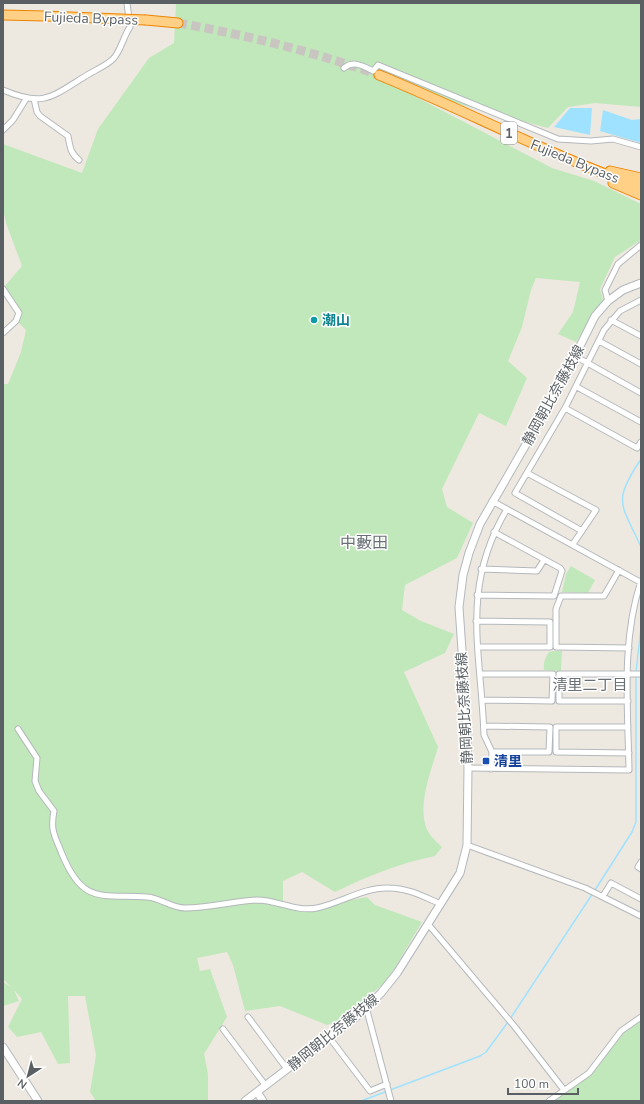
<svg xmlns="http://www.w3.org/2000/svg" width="644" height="1104" font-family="'Nunito Sans','Noto Sans JP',sans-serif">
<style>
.green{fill:#c0e8ba}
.water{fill:#9fe2ff}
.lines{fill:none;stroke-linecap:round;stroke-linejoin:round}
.stream{stroke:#9fe2ff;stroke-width:1.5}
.highway-tunnel{stroke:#c9c6c1;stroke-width:9;stroke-dasharray:9 4.5;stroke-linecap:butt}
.street-casing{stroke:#b4b8bc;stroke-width:7}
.secondary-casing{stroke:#b2b8bd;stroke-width:9}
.highway-casing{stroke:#ee8400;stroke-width:11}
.street{stroke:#fff;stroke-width:5}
.secondary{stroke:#fff;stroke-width:7}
.highway{stroke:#ffd086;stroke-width:9}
.highway-bridge-casing{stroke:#ee8400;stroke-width:11;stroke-linecap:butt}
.highway-bridge{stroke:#ffd086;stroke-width:9}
.culture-dot{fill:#0f9aa8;stroke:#fff;stroke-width:1.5}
.transit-dot{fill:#1a4fb4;stroke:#fff;stroke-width:1.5}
.labels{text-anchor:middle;stroke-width:3;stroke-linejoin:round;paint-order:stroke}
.shield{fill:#fff;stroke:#8b8f92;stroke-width:1}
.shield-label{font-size:13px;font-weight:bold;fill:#595f63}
.street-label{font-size:14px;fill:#595f63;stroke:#fff}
.culture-label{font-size:14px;font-weight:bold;fill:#0d838f;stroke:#fff;text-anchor:start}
.transit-label{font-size:14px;font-weight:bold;fill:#164399;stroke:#fff;text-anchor:start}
.neighbourhood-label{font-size:15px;fill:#6a7175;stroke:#fff}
.quarter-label{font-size:16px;fill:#6a7175;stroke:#fff}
</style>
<rect width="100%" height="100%" fill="#eee9e0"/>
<path class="green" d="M176,3H641V107L595,103L568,107L548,128L399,88L552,168L594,181L641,204V240L615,257L600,289L603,300L576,342L558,334L573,312L580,282L536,278L531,290L522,327L508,361L527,378L506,426L479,413L442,489L447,507L473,523L457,558L405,585L402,610L421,621L454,634L445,653L404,672L438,747C431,772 415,809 429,833C432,838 438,843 442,847L435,856C400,863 368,876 335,892L302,872L283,881V905L302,909L367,897L375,905L422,922L387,981L338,1021L327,1025L280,1006L245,1011L233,965L227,952L197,958L200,971L210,969L227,1017L204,1054L208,1074V1101H96L90,1092L96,1055L85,996H68L70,1063L58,1064L41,1032L17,1037L8,1027L22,999L14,990L19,1001L3,1006V982L11,987L3,979V384H8L21,352L26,330L18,322L19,313L4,287L22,266L6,223L3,209V144L82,173L98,129L149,58L174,43Z
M571,566L595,580L588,593L562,592L566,574Z
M553,651H562L561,671L544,670C543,663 545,658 549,652Z
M641,1018V1101H551L602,1060L624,1032Z"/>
<path class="water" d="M570,108H592L590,135L554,127Z
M603,110L632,120L641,119V143L600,131Z"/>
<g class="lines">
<path class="stream" d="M641,459C612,502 621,503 641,547
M636,672L641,628
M595,890L632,832L636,822V676
M510,1019L593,893
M361,1101L480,1056L486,1052L508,1022"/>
<path class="highway-tunnel" d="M178,23C246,35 311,51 376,74"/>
<defs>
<path id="street" d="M344,68C354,60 363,66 373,71L378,65L558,139L591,141L613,139L641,147
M3,90C43,107 50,98 84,77C93,71 106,66 113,59C121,51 123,37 130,27L127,3
M34,99L37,112L40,116L68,136C70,146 70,153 79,160
M3,130L13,120L26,99
M3,289L19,313L16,321L3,333
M608,301L605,290L618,264L641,245
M611,320L641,336
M599,341L641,364
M575,356L641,393
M577,387L641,422
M565,408L637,448L641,442
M527,473L596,510L573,544
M492,501L640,582
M582,531L515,493L565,408L604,330L620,311L641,300
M481,569L537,571L544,560
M619,570L604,596H561L556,609V647L629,648
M477,595L554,596L562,571L560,568L494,532
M476,621L550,622V647H478
M480,674H553L552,701L483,700
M628,701H559V674H641
M484,726L550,727L549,752H492
M628,727H556V752L629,753
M18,729L37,758L35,781L39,791L54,811C50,831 55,836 62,854C83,905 101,894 147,897C161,898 171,908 185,908C209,908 233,901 257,900C277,900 296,912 317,908C341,903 364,887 389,888C408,888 424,897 441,904
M468,768L629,770C628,708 621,641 641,581
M491,769L492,752L484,735C481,650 460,588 507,509
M467,845L585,888L641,916
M641,862L638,867L641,869
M603,896L611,883L641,899
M428,924L515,1027L564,1090
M366,1007L391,1101
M248,1017L287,1069
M223,1029L266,1086
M329,1037L370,1091L387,1084
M549,1101L589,1073L621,1031L641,1017"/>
<path id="secondary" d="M3,1047L38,1101
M257,1092L263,1101
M245,1101L360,1014L381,993L397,973L460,873L467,845L468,768L465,694L459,607L463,575L469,553L480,524L561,384L595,316L608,301L623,290L641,283"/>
<path id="highway" d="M3,15L45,16
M146,20L178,23
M379,75C467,111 551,156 641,187
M610,171L641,178
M613,183L641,195"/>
</defs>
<use href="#street" class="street-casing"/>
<use href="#secondary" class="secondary-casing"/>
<use href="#highway" class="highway-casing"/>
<use href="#street" class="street"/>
<use href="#secondary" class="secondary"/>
<use href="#highway" class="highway"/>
<defs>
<path id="highway-bridge" d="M45,16L146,20"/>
</defs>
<use href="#highway-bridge" class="highway-bridge-casing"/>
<use href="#highway-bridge" class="highway-bridge"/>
</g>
<circle class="culture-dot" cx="314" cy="320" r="4"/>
<rect class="transit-dot" x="482" y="757" width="8" height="8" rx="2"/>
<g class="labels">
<rect class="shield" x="501" y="122" width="16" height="22" rx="3"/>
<g class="shield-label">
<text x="509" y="138">1</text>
</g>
<g class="street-label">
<text transform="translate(91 18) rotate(2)" y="5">Fujieda Bypass</text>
<text transform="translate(575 161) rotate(22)" y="5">Fujieda Bypass</text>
<text transform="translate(553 395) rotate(-61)" y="5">静岡朝比奈藤枝線</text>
<text transform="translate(464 708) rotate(-93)" y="5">静岡朝比奈藤枝線</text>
<text transform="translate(333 1032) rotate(-39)" y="5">静岡朝比奈藤枝線</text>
</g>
<g class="culture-label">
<text x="322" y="325">潮山</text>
</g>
<g class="transit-label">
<text x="494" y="766">清里</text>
</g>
<g class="neighbourhood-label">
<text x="590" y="690">清里二丁目</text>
</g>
<g class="quarter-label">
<text x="364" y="548">中藪田</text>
</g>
</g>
<rect width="644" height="1104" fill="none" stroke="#595f63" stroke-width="8"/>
<g transform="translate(28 1076) rotate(216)" stroke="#ffffff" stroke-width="3" paint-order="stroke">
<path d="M0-3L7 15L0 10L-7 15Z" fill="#595f63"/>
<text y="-6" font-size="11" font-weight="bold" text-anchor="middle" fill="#595f63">N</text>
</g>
<path d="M508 1088v6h70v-6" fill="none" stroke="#595f63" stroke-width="2"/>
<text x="514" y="1088" font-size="12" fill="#595f63" stroke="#ffffff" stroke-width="3" paint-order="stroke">100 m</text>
</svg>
